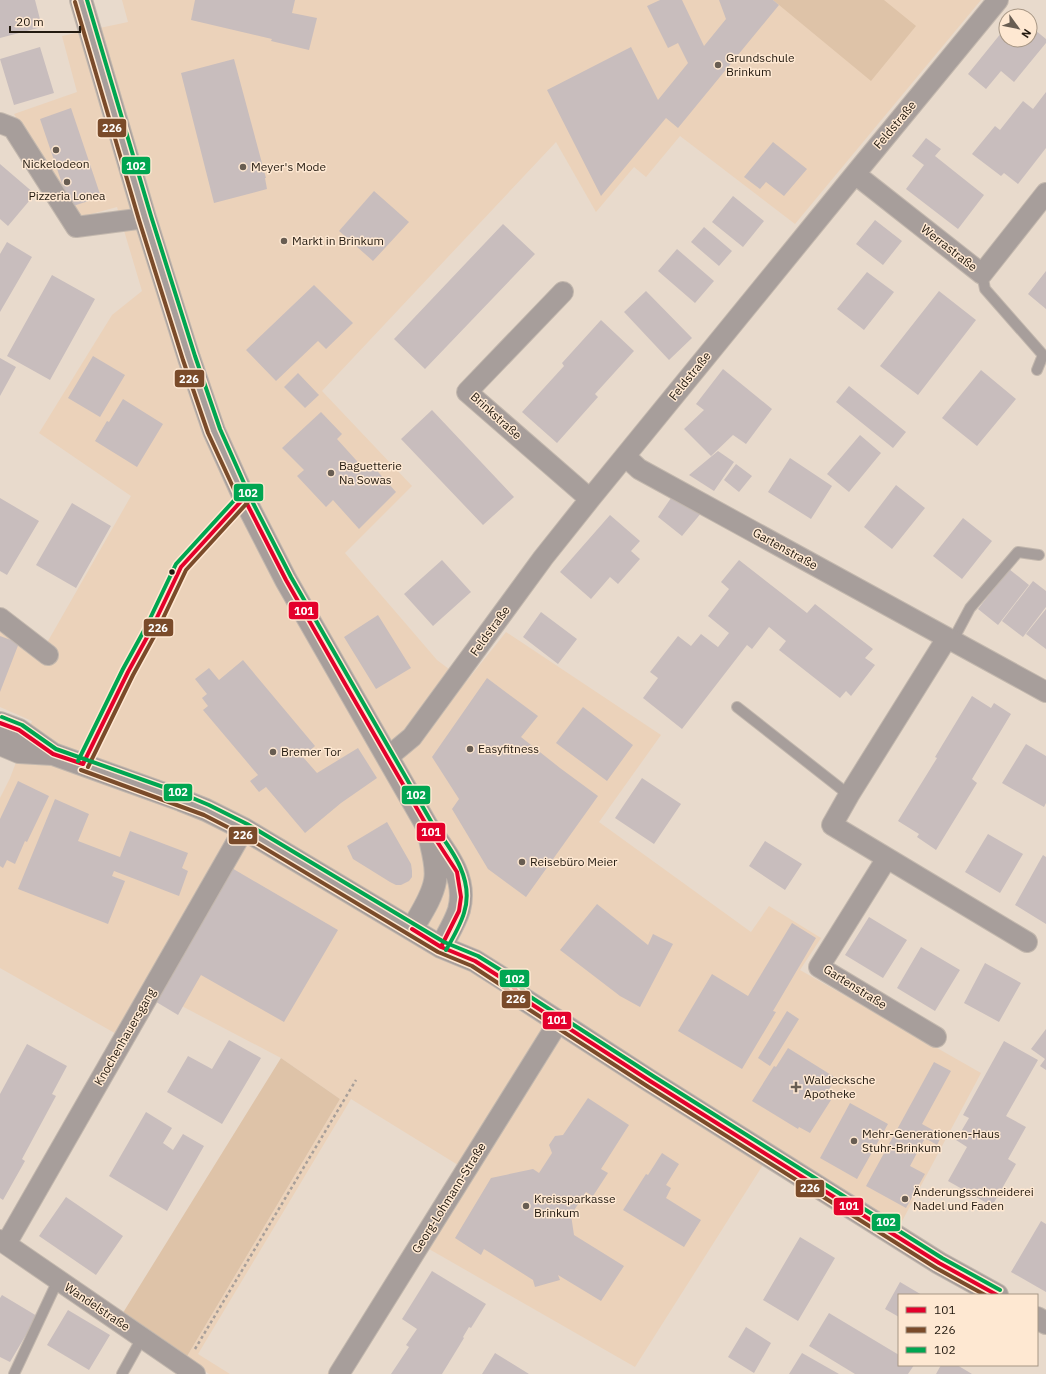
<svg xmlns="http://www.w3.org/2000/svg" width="1046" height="1374" font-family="'IBM Plex Sans',sans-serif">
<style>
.built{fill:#ebd2ba}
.green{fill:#dec3a8}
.building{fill:#c8bdbd}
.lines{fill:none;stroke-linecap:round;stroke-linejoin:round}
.service-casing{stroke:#c2b7ad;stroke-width:12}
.minor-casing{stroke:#c2b7ad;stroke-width:22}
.tertiary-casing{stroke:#c2b7ad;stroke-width:24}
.path{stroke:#a89f99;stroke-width:2.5;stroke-dasharray:3 3;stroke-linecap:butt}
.service{stroke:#a79e9b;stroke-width:10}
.minor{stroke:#a79e9b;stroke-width:20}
.tertiary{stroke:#a79e9b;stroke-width:22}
.bus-1-casing{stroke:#fee8d2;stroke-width:7}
.bus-2-casing{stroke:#fee8d2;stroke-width:7}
.bus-3-casing{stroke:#fee8d2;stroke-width:7}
.bus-1{stroke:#e4002b;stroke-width:4}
.bus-2{stroke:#7a4b2a;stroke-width:4}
.bus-3{stroke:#00a651;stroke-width:4}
.poi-dot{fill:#685d52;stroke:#fee8d2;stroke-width:1.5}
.bus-dot{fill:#231a10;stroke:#fee8d2;stroke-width:1.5}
.labels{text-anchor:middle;stroke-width:3;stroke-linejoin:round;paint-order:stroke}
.poi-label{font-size:12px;fill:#231a10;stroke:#fee8d2;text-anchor:start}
.street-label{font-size:12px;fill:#231a10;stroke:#fee8d2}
.line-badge{stroke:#fee8d2;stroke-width:1.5}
.badge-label{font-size:11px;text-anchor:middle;font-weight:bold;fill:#fff}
</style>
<rect width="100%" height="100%" fill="#e8dacc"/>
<path class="built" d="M122,0H981L795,224L680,136L646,177L634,167L596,212L556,142L322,391L412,486L345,553L437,660L466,682L506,632L661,735L599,822L751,932L769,906L821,938L800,970L981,1073L900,1225L775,1146L635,1367L422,1245L340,1374H327L458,1165L351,1099L198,1354L230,1374H209L186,1358L340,1099L281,1058L155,992L127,1040L0,968V798L10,778L32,721L0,707V626L40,655L131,496L39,433L112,315L142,291L117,207L73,219L14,114L77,92L62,36L128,22Z"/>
<path class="green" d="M773,0H884L916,26L871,81Z
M281,1058L340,1099L186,1358L121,1316Z"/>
<path class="building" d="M0,0H35L42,27L0,38Z
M195,0H295L292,13L317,18L309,50L271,41L272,39L191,20Z
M660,0H682L704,46L726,19L719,0H773L779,5L678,128L666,118L601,196L547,90L631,47L658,100L688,63L678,43L668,48L647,6Z
M1030,26L1046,39V43L1014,82L1001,71L986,89L968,74L1006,27V40H1030Z
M40,47L54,93L14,105L0,59Z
M234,59L266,178H265L267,189L214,203L181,73Z
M1046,92V148L1018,184L1004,173L1001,176L972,154L995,126L1000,130L1023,101L1033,109Z
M71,108L101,197L70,207L40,119Z
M926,138L941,149L935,156L984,195L958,229L906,189L924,165L912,156Z
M773,142L807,169L784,196L766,182L760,189L744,177Z
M0,164L35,194L8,226L0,219Z
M374,191L409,222L373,261L339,231Z
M733,196L764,221L743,247L712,222Z
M875,220L902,241L883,265L856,244Z
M503,224L535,254L425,369L394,339Z
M704,227L732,251L719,266L691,242Z
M7,242L32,257L0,312V254Z
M677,249L714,281L695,303L658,271Z
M1046,271V309L1028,294Z
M867,272L894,292L864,330L837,309Z
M52,275L95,299L50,380L7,356Z
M314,285L353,323L326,349L318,341L276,381L246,350Z
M646,291L692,338L669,360L624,312Z
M939,291L976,320L918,395L880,366Z
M601,320L634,351L595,394L598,397L557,443L522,412L564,366L562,363Z
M93,356L125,375L100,417L68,398Z
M0,358L16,367L0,396Z
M723,369L772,409L746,444L733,435L711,456L684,429L704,410L696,404Z
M981,370L1016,399L977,446L942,418Z
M298,373L319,395L305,408L284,387Z
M849,386L906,432L893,448L836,402Z
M123,399L163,424L137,467L95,441L107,421L109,422Z
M432,410L514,497L483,525L401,439Z
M321,412L342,434L337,439L365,470L371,464L396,492L359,529L333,500L326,507L297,476L304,470L282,448Z
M860,435L881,453L849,492L827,474Z
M718,451L734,462L714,491L689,475Z
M790,458L832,486L811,519L768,492Z
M736,464L752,476L739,492L724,480Z
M896,485L925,508L892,549L864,527Z
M0,498L39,521L7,575L0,571Z
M671,498L702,512L682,536L658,517Z
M72,503L111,526L76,588L36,565Z
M610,515L640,541L631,551L640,559L618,584L610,577L591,599L560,572Z
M963,518L992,541L962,579L933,556Z
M442,560L471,592L433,626L404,594Z
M739,560L807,613L815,604L873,649L865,658L875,665L851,696L846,691L840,698L779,650L786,641L769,627L752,649L747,645L682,729L643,698L658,678L650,672L678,636L691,646L701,634L718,647L729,633L708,616L729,589L721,582Z
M1009,569L1029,585L998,625L978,609Z
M1033,581L1046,591V607L1023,637L1002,621Z
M1046,609V649L1026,634Z
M541,612L577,639L558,664L523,637Z
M378,615L411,668L376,689L344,637Z
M0,636L19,643L0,692Z
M243,660L315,746L303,757L317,773L358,748L377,778L341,803L305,833L266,787L259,792L250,781L258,775L203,710L208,706L202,698L207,694L195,679L209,668L219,680Z
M487,678L538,716L521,737L560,768L598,796L526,897L488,869L452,809L459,799L432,757Z
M972,696L991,708L994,703L1011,714L972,779L977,783L936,850L917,837L919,834L898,821L937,758L935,757Z
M583,707L633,745L607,781L556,743Z
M1026,744L1046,756V803L1044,807L1002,783Z
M642,778L681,804L654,844L615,818Z
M18,781L49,796L27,842L25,841L15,864L7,860L3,868L0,866V819Z
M55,799L89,814L78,841L120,857L130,831L188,853L182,868L188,871L179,896L114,871L112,876L125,881L108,924L18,889Z
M387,822L411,864L412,871V877L409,881L401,885H396L390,882L353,859L347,846Z
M988,834L1023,854L1000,893L965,872Z
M765,841L802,864L785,890L749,866Z
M1043,855L1046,857V924L1015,905Z
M230,867L338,930L284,1022L201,975L178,1015L153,1000Z
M597,904L648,945L653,934L673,944L640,1007L620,996L560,950Z
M869,917L907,940L883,978L845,955Z
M792,923L816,938L773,1011L776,1012L742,1069L678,1031L712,974L748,996Z
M921,947L960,970L935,1011L897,988Z
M985,963L1021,983L999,1022L964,1003Z
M787,1011L799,1019L770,1066L758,1058Z
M1046,1029V1070L1040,1066L1045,1059L1031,1049Z
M229,1040L261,1058L222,1124L167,1092L188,1056L212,1069Z
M1004,1041L1038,1060L1006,1116L1026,1127L1008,1159L1016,1164L992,1206L948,1181L967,1147L956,1140L969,1118L963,1115Z
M27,1044L67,1066L52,1094L56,1096L22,1159L25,1161L3,1200L0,1198V1094Z
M788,1048L836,1078L825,1096L831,1100L810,1133L799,1127L798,1129L752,1101L774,1066L776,1067Z
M934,1062L951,1071L922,1124L942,1135L937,1145L925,1138L910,1166L925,1174L906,1208L866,1186Z
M588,1098L629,1125L601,1169L608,1173L593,1196L586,1192L571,1215L574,1235L624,1266L601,1301L558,1275L560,1280L535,1287L533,1280L484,1249L481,1255L455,1238L491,1178L533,1169L539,1173L552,1153L549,1145L555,1136L563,1135Z
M850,1103L888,1124L857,1179L820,1158Z
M146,1112L172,1128L163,1143L173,1150L183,1134L204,1146L167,1211L109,1176Z
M662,1153L679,1164L666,1185L671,1188L666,1198L701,1220L684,1247L623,1210L646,1174L648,1175Z
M66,1197L123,1236L96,1275L39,1236Z
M1041,1221L1046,1224V1292L1011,1272Z
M800,1237L835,1258L798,1321L763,1300Z
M432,1271L486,1304L471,1328L469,1327L463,1337L464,1338L442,1374H391L409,1347L406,1345L417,1329L402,1319Z
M900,1282L922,1295H899V1317L885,1309Z
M2,1295L37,1316L10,1362L0,1357V1298Z
M68,1310L110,1335L89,1370L47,1345Z
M829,1313L899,1355V1365H914L908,1374H855L809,1346Z
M746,1327L771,1343L754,1373L728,1357Z
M495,1353L529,1374H482Z
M802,1353L839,1374H789Z
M941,1365H957L972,1374H936Z"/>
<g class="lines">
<defs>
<path id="service" d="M982,274L985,289L1043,355L1037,370
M953,640L970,608L1018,552L1039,555
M737,707L849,795
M83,764L128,672L151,630L181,567L244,498
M14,1374L58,1280
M122,1374L142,1338"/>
<path id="minor" d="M0,123L13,128L76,227L145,218
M855,174L982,274L1046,193
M563,292L467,392L590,499
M625,456L639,469L1046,692
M0,618L48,655
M947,638L849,795L832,825L1027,942
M388,757L412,737L543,558L590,499L855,174L998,0
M887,858L819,967L936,1037
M0,1240L195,1374
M6,1244L244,829
M339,1374L559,1021"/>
<path id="tertiary" d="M81,0L145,218L189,358L214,431L247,504L286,580L427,826C445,851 468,877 459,910C455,923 447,935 441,947
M0,723L19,730L53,754L181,800L206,810L244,829L441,947L475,961L511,984L522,998L650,1081L939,1263L997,1295
M0,744L19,752L53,754
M412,929C420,915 432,898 435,881C438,867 432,849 429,835
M1037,1318L1046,1323"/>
</defs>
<use href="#service" class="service-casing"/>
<use href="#minor" class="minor-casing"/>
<use href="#tertiary" class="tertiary-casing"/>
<path class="path" d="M195,1349L356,1080"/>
<use href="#service" class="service"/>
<use href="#minor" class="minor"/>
<use href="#tertiary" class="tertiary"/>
<defs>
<path id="bus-1" d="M244,498L286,580L344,682L427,826L457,872L461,897L459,911L441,947
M0,723L19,730L53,754L83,764
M83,764L128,672L151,630L181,567L244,498
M412,929L441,947L475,961L511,984L522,998L650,1081L939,1263L997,1295"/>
<path id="bus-2" d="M75,2L139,220L183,360L208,433L239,500
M88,767L133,675L156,633L186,570L248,502
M81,770L204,815L241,834L438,952L472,966L507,989L519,1003L647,1086L936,1268L985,1295"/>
<path id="bus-3" d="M87,0L151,216L195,356L220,429L252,501L291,577L432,823C451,849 475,879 464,913C460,926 453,938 446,950
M2,717L22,725L56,749L183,794L209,805L247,824L444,942L478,956L515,979L526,994L653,1076L942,1258L1000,1290
M78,761L123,669L146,627L176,564L240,494"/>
</defs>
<use href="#bus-1" class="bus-1-casing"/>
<use href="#bus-2" class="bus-2-casing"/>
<use href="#bus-3" class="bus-3-casing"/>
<use href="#bus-1" class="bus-1"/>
<use href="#bus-2" class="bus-2"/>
<use href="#bus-3" class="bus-3"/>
</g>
<g class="poi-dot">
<circle cx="718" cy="65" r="4"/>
<circle cx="56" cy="150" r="4"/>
<circle cx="243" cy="167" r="4"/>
<circle cx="67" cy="182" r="4"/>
<circle cx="284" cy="241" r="4"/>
<circle cx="331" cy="473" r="4"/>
<circle cx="470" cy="749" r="4"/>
<circle cx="273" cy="752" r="4"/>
<circle cx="522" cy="862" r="4"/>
<path d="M794 1081h4v4h4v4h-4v4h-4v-4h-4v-4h4z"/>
<circle cx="854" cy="1141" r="4"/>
<circle cx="905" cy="1199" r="4"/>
<circle cx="526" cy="1206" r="4"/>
</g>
<circle class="bus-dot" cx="172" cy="572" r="3.5"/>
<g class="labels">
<g class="poi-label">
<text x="726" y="62">Grundschule<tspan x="726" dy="14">Brinkum</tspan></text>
<text x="56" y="168" text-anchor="middle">Nickelodeon</text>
<text x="251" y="171">Meyer's Mode</text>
<text x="67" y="200" text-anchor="middle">Pizzeria Lonea</text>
<text x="292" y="245">Markt in Brinkum</text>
<text x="339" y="470">Baguetterie<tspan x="339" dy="14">Na Sowas</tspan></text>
<text x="478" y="753">Easyfitness</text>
<text x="281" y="756">Bremer Tor</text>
<text x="530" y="866">Reisebüro Meier</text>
<text x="804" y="1084">Waldecksche<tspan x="804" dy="14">Apotheke</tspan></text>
<text x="862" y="1138">Mehr-Generationen-Haus<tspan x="862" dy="14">Stuhr-Brinkum</tspan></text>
<text x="913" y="1196">Änderungsschneiderei<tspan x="913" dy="14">Nadel und Faden</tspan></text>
<text x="534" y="1203">Kreissparkasse<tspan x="534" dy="14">Brinkum</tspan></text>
</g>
<g class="street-label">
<text transform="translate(895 125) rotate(-50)" y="4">Feldstraße</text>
<text transform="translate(949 248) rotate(38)" y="4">Werrastraße</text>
<text transform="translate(690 376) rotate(-51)" y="4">Feldstraße</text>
<text transform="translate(496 416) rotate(42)" y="4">Brinkstraße</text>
<text transform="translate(785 549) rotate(29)" y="4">Gartenstraße</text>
<text transform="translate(490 631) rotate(-54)" y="4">Feldstraße</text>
<text transform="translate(855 987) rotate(32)" y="4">Gartenstraße</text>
<text transform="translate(125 1037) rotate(-60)" y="4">Knochenhauersgang</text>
<text transform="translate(449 1198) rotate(-58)" y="4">Georg-Lohmann-Straße</text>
<text transform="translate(97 1307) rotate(34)" y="4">Wandelstraße</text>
</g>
</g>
<g class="line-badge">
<rect x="97" y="118" width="30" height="20" rx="4" fill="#7a4b2a"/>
<rect x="121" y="156" width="30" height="19" rx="4" fill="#00a651"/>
<rect x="174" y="369" width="31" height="19" rx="4" fill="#7a4b2a"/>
<rect x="233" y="483" width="31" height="19" rx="4" fill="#00a651"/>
<rect x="288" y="601" width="31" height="19" rx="4" fill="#e4002b"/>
<rect x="143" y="618" width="31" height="19" rx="4" fill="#7a4b2a"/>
<rect x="163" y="783" width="30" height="19" rx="4" fill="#00a651"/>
<rect x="401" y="785" width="30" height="20" rx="4" fill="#00a651"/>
<rect x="416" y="822" width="30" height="20" rx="4" fill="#e4002b"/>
<rect x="228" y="826" width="30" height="19" rx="4" fill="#7a4b2a"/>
<rect x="499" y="969" width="31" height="19" rx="4" fill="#00a651"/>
<rect x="501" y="990" width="30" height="19" rx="4" fill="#7a4b2a"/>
<rect x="542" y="1011" width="30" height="19" rx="4" fill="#e4002b"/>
<rect x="795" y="1179" width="30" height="19" rx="4" fill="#7a4b2a"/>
<rect x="833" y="1197" width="31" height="19" rx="4" fill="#e4002b"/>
<rect x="871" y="1213" width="30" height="19" rx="4" fill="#00a651"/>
</g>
<g class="badge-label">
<text x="112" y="132">226</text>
<text x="136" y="170">102</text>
<text x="189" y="383">226</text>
<text x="248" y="497">102</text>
<text x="304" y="615">101</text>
<text x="158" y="632">226</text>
<text x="178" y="796">102</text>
<text x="416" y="799">102</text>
<text x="431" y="836">101</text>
<text x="243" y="839">226</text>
<text x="515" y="983">102</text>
<text x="516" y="1003">226</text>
<text x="557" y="1024">101</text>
<text x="810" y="1192">226</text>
<text x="849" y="1210">101</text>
<text x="886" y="1226">102</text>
</g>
<rect x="898" y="1294" width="140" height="72" fill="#fee8d2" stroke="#a69684"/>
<rect x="906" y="1307" width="20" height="6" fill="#e4002b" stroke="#a69684"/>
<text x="934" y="1314" font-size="12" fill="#231a10">101</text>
<rect x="906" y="1327" width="20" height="6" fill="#7a4b2a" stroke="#a69684"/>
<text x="934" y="1334" font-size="12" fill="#231a10">226</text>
<rect x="906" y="1347" width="20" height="6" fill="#00a651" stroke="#a69684"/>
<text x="934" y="1354" font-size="12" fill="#231a10">102</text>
<g transform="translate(1018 28) rotate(123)"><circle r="19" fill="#fee8d2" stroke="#a69684"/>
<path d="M0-3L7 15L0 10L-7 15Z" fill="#685d52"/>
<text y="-6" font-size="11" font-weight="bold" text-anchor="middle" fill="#231a10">N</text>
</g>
<path d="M10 26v6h70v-6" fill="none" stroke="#231a10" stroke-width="2"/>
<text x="16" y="26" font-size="12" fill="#231a10" stroke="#fee8d2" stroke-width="3" paint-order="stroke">20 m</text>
</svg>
